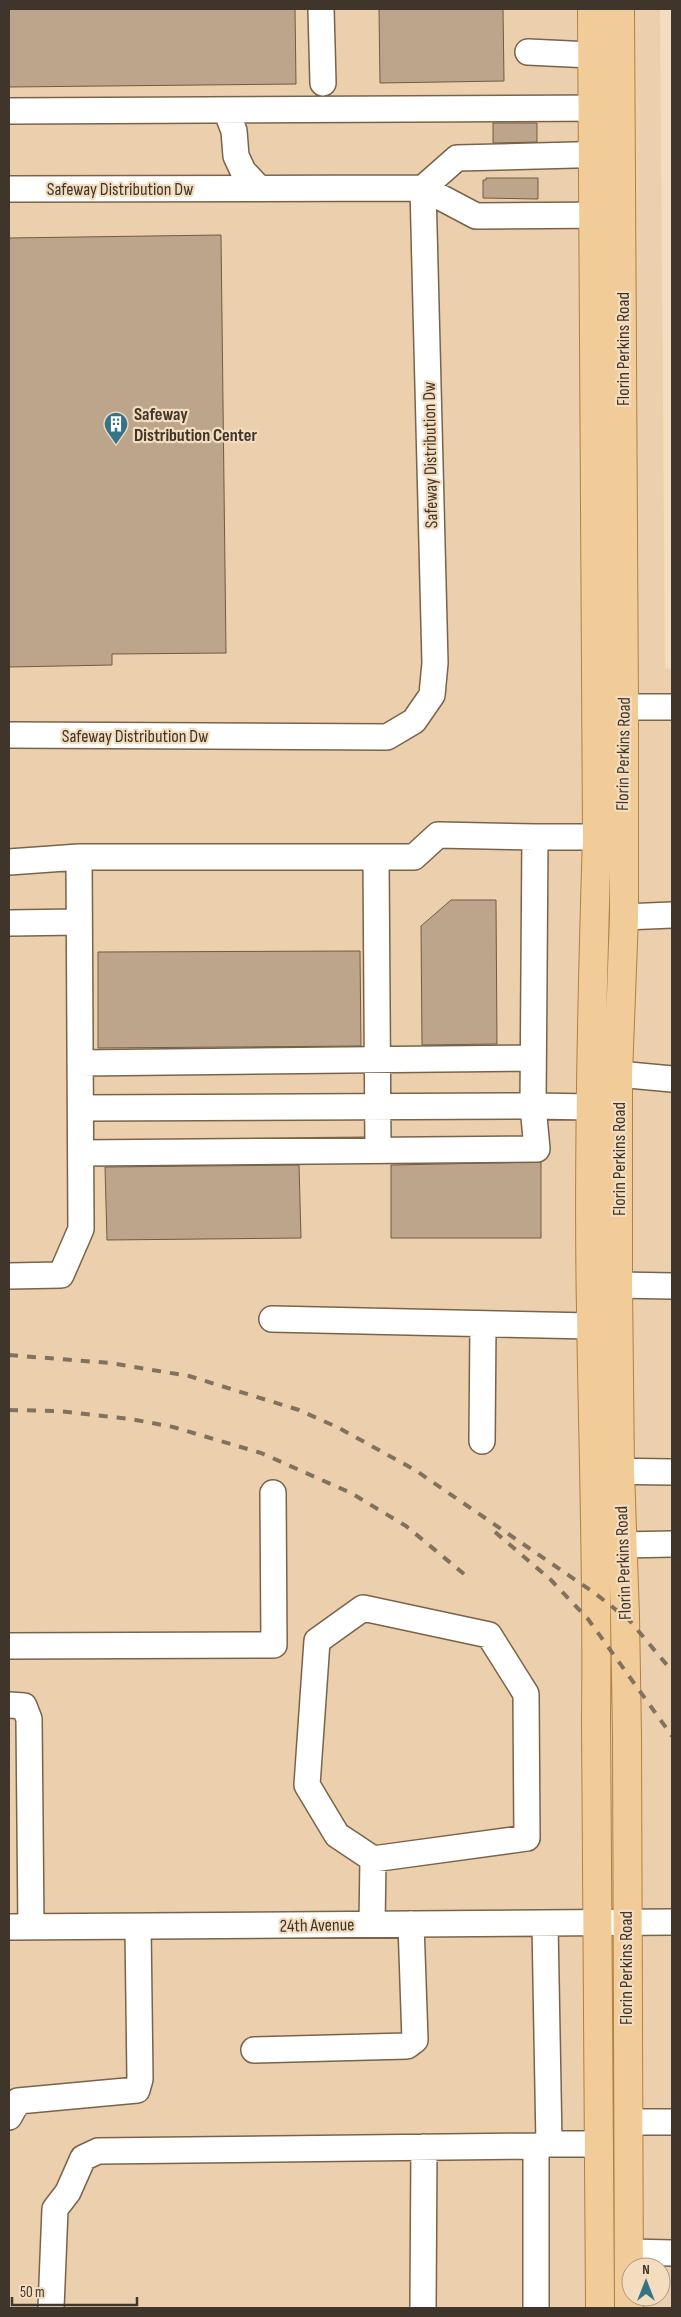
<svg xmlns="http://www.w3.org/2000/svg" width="681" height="2317" font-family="'Sofia Sans Condensed',sans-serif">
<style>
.built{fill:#eccfac;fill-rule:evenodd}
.building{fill:#bca58a;stroke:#705c43}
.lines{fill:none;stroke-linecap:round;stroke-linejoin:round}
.minor-casing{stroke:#79644a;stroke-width:28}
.major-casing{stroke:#ae8145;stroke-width:30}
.minor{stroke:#fff;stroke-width:25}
.major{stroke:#f2cc98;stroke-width:28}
.rail{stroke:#817260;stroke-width:4;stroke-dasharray:9 9;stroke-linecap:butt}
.labels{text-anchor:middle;stroke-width:4.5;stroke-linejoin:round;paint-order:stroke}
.street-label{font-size:18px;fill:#3f352a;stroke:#f4dcbf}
.poi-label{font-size:18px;font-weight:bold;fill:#3f352a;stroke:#f4dcbf;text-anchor:start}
</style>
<rect width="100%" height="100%" fill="#f4dcbf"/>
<path class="built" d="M9,9H660L665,668L672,669V2308H9ZM631,2267H661V2297H631Z"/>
<path class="building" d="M9,9H295L296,84L9,87Z
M379,9H503L504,81L380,83Z
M493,123H537V142L493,143Z
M486,178H538V199L483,198V180H486Z
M221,235L226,653L112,654V665L9,667V238Z
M451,900H496L497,1044L422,1045L421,926Z
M360,951L361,1046L98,1048V952Z
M541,1162V1238H391V1165Z
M299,1165L301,1238L107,1240L105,1167Z"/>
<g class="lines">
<defs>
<path id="minor" d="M321,9L323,83
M528,52L612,56
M226,110L234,131L236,156L243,171L259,188
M9,111L614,108
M613,154L457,158L423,188L476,216L614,215
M9,189L423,188L435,663L432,695L414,721L387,737L9,735
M624,707H672
M535,837H617
M376,857L378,1150
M9,862L79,857H414L438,835L535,837L533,1106L592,1107
M624,917L672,915
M9,923L79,922
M80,1063L533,1058
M618,1074L672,1079
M81,1108L533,1106L537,1149L81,1153
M9,1276L61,1275L81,1229L79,857
M618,1285L672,1286
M272,1319L591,1326
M482,1441L483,1324
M600,1471L672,1472
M622,1545L672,1544
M9,1646L274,1645L273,1493
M9,1705L24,1706L29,1719L31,1927
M372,1924L373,1859L337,1835L307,1785L317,1641L363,1608L489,1635L526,1694L527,1838L373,1859
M545,1924L549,2144
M9,1927L672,1922
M254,2050L407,2046L415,2040L411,1924
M9,2117L18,2101L137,2090L140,2079L138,1927
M628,2122H672
M629,2252L672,2253
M51,2308L55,2209L68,2192L83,2158L98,2151L538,2146
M423,2308L424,2147
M536,2308V2153L538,2146L546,2144H600"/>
<path id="major" d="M592,9L597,837C592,994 588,1153 591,1311C593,1447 598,1583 596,1718L600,2308
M620,9L624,707V917L618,1074V1285L620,1471L625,1616L627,1735L629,2308"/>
</defs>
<use href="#minor" class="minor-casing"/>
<use href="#major" class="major-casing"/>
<use href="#minor" class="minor"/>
<use href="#major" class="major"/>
<path class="rail" d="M9,1355L110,1363L189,1376L299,1410L339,1428L415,1470L596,1594L630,1621L672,1671
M9,1410L59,1411L131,1419L173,1427L261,1453L351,1493L406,1526L464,1574
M495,1532L551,1580L588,1619L672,1736"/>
</g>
<defs>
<symbol id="building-pin" viewBox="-11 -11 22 30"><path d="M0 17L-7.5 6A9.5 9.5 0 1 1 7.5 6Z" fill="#357488" stroke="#f4dcbf"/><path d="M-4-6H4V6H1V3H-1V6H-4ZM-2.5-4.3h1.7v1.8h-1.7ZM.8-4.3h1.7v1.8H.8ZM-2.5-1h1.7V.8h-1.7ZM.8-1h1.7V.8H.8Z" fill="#fff"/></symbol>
</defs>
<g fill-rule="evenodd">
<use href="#building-pin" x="102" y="410" width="28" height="38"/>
</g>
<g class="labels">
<g class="street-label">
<text x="120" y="195">Safeway Distribution Dw</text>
<text transform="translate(623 349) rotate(-90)" y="6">Florin Perkins Road</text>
<text transform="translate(430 455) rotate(-91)" y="6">Safeway Distribution Dw</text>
<text x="135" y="742">Safeway Distribution Dw</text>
<text transform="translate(623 754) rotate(-89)" y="6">Florin Perkins Road</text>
<text transform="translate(619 1159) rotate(-90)" y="6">Florin Perkins Road</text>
<text transform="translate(623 1563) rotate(-92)" y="6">Florin Perkins Road</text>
<text transform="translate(317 1925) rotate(-1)" y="6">24th Avenue</text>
<text transform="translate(626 1968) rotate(-90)" y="6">Florin Perkins Road</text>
</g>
<g class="poi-label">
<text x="134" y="420">Safeway<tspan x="134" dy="21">Distribution Center</tspan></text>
</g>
</g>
<rect width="681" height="2317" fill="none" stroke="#3f352a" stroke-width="20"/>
<g transform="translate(646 2282)"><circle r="24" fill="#f4dcbf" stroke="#ac9983"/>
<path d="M0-4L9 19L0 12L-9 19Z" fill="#357488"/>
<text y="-8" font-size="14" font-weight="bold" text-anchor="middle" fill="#3f352a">N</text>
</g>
<path d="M12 2297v8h125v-8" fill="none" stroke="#3f352a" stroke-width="2.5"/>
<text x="20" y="2297" font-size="15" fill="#3f352a" stroke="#f4dcbf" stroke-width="4" paint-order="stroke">50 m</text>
</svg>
